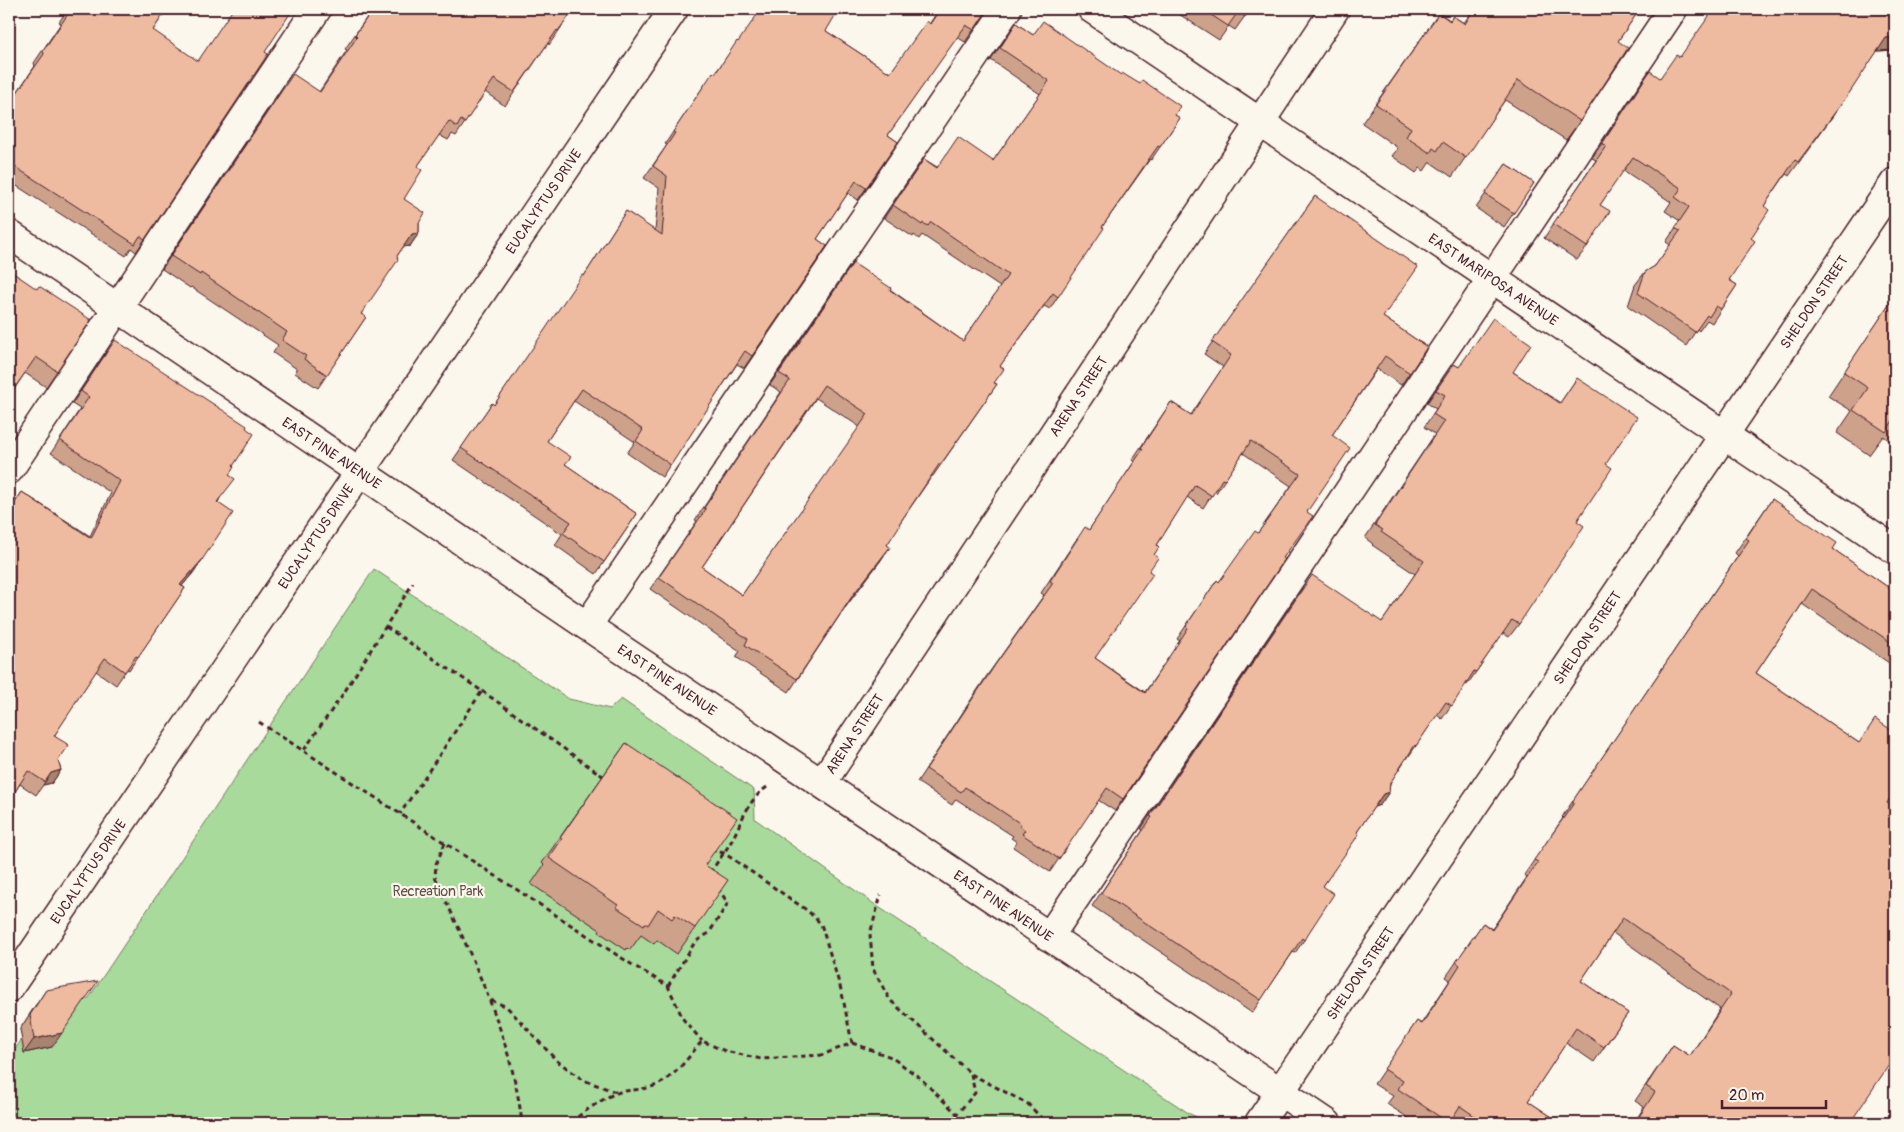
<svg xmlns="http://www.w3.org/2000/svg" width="1904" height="1132" font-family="Pangolin,sans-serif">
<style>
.green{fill:#a7da9b;stroke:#787c63}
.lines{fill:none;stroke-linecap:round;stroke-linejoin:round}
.minor-casing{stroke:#4a1f2b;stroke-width:31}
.path{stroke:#4a1f2b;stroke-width:3;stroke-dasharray:5 4;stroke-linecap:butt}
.minor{stroke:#fbf7ec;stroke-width:28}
.wall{fill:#cda18a;stroke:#4a1f2b;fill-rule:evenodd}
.shaded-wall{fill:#a78370;stroke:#4a1f2b}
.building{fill:#eebba0;stroke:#4a1f2b;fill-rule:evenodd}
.labels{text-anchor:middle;stroke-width:4.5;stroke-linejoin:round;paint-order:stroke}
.street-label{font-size:14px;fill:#4a1f2b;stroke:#fbf7ec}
.park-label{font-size:14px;fill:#614e47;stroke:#fbf7ec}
</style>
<rect width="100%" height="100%" fill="#fbf7ec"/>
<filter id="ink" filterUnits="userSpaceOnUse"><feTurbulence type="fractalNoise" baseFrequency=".02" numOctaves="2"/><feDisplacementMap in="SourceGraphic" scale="10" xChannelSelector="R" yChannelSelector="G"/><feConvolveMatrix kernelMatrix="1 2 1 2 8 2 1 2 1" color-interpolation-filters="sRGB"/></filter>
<g filter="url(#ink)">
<path class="green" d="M374,569L569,699L610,709L621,699L754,790L755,819L877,906L1190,1114L1210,1123H9V1058L22,1039L20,1029L36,1004L72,998L88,999Z"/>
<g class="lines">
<defs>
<g id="minor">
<path id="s1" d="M1092,9L1895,550"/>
<path id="s2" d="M9,234L587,626L1327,1123"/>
<path d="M9,470L317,9"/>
<path d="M587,626L1007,9"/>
<path id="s3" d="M822,783L1335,9"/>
<path d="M1049,937L1673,9"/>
<path id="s4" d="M9,988L674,9"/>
<path id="s5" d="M1259,1123L1895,182"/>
</g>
</defs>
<use href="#minor" class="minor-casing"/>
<path class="path" d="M386,627L482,691L400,814
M482,691L607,779
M259,722L631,964L668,986L683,1019L702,1041
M304,750L345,691L413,583
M445,843L436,864L435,877C471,956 512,1036 522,1123
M711,850L724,853L808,911L821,924L842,993L852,1043
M710,873C717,862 726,851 732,840C742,821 749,797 769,786
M668,986L695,942L709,933L728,903L719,890
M491,1000L507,1007L556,1060L583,1080L619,1093
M971,1074L1028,1104L1046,1123
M571,1123C581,1113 606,1096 620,1092C634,1089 649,1090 661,1083C678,1073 690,1055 702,1041L725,1051L761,1059L822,1055L852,1043L891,1057L919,1077L957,1114L975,1093L971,1074L890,1000L873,969L870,934L881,895"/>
<use href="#minor" class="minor"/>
</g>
<path class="wall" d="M68,9H167L153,30L145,239L136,252L131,248L126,256L9,181V104L35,66L34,63L61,23L59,22Z
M369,9H574L549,45L548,43L505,106L485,92L456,136L452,134L448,140L439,135L417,167L404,199L419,223V233L410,246L403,247L397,256L361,314L366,317L318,388L295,373L297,369L273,353L278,345L191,287L190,288L162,269L284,87L319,92L347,50L345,49L369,14L367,13Z
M939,9H988L965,42L957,37L888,135L898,142L858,200L848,193L817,239L827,246L744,368L737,364L662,477L627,453L635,442L574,401L547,441L565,464L637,514L596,574L555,545L562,534L453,460L492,403L494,405L584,276L626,211L655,231L659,188L644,178L667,145L665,144L705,84L715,73L738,42L826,31L890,73L930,23Z
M1171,9H1250L1235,30L1229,26L1219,40Z
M1473,9H1640L1618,41L1580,121L1566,140L1505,100L1452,177L1430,162L1424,171L1420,168L1416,173L1392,156L1398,148L1362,123L1439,13L1450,20L1453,16L1464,23Z
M1895,20V50L1877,51L1838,109L1789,176L1786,174L1764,206L1751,238L1729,280L1737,285L1712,323L1707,320L1699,331L1697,329L1686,346L1628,306L1635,285L1645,272L1655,266L1670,245L1666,242L1680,221L1665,211L1671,202L1623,170L1600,205L1587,247L1577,260L1544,238L1596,160L1592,158L1641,85L1660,78L1680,57Z
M1016,23L1033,35L1180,118L1151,160L1150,159L1102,227L1050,309L1044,306L1000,366L994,383L997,384L933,476H932L899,524L887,545L881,560L848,603L789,692L736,657L740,651L650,589L697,521L695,520L781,392L770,385L853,263L963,341L1000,287L922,235L919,239L914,235L913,237L884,218L924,159L937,167L993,161L1040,94L991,60ZM816,398L860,427L742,595L702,567Z
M1506,164L1534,183L1504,227L1476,208Z
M1315,196L1383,317L1427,347L1401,385L1377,369L1332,435L1307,512L1283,558L1115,811L1098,800L1050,872L1013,847L1017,842L1011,838L1013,836L956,799L952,805L917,782L986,677L1044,595L1041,593L1076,540L1089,530L1134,462L1132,460L1171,402L1191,415L1223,367L1204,354ZM1243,453L1291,486L1258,533L1219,582L1217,580L1177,639L1180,641L1145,692L1095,658L1149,571L1157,545L1187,497L1203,508L1214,491L1216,493Z
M9,270L57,371L46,387L25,373L9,397Z
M1893,299L1895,300V444L1883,436L1869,455L1837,433L1852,411L1828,396Z
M106,353L233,466L218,503L202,560L193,573L182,586L185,588L129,670L127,669L116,685L96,671L73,706L54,736L58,761L61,770L52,783L43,785L36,795L20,784L9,801V511L22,492L90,536L111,493L51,453L80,409L72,404Z
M1454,364L1459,367L1513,372L1560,403L1577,378L1606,464L1577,521L1519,624L1509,637L1503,633L1467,685L1465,684L1442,719L1437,715L1407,759L1406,758L1390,783L1389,792L1380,805L1374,807L1357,832L1323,886L1304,940L1295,953L1293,952L1252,1013L1092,906L1143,830L1141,829L1302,588L1382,622L1415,574L1372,545L1373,544L1365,538L1435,434L1424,427L1436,409L1427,403Z
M1772,499L1833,549L1895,592V667L1802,604L1756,673L1859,743L1892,731L1895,726V791L1887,803L1850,1123H1634L1644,1107L1635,1101L1673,1045L1690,1056L1720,1009L1613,933L1581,981L1628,1013L1594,1062L1566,1043L1528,1101L1561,1123H1452L1450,1122L1449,1123H1416L1387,1104L1393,1096L1374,1084L1417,1021L1421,1024L1450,980L1446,977L1483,923L1492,929L1527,877L1524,875L1563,818L1562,817L1738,556L1735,553Z
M626,743L705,865L695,928L677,954L657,940L654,944L641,935L630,950L627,948L626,950L599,932L600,930L531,884L544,865L542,863Z
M46,990L52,1047L24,1053L20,1029Z"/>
<path class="shaded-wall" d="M1895,37V50L1877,51L1886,38Z
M419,233L410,246L403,247L412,234Z
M890,547L881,560L845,608L853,595Z
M202,560L193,573L172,598L180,585Z
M61,770L52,783L43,785L51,773Z
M1389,792L1380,805L1374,807L1383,794Z
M62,1033L52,1047L24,1053L34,1039Z"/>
<path class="building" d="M68,9H167L153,30L198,61L233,9H293L265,52L268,54L145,239L140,236L135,244L9,163V104L44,54L43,51L70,11L68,10Z
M373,9H574L558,31L557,30L514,92L494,79L465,123L461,120L457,127L449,121L417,167L422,170L404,199L425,213L419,223V233L412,234L397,256L398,260L361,314L366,317L327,375L304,359L306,356L282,340L287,332L201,273L200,275L171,256L293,74L320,92L357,37L355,35Z
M761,9H839L826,31L890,73L927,21L930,24L940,9H988L974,30L966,25L888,135L898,142L866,188L856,181L817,239L827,246L752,356L745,351L671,465L636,441L643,430L582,389L547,441L571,457L565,464L637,514L604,562L563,533L571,522L461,448L492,403L494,405L582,275L584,276L626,211L662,235L667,176L653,166L675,133L673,132L713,72L715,74L737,41L738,42Z
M1202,9H1250L1245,17L1238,12L1228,26Z
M1474,9H1640L1618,41L1628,48L1580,121L1518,80L1466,158L1443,142L1437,151L1433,148L1430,153L1406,137L1411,128L1376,104L1439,13L1450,21L1453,16L1465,24Z
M1714,9H1878L1895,20V37L1886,38L1848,95L1798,162L1795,160L1764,206L1769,210L1751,238L1755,241L1729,280L1737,285L1721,309L1716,306L1709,317L1707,315L1695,332L1638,293L1645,272L1655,266L1680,231L1675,228L1689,207L1675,197L1681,188L1633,157L1600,205L1610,211L1587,247L1553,224L1606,146L1602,144L1650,71L1660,78L1676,55L1680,57Z
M1043,21L1121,75L1122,73L1140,84L1142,80L1180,106L1175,115L1180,118L1160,147L1158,146L1102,227L1104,228L1058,297L1053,293L1000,366L1004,369L994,383L997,384L941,464L940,463L899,524L900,525L887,545L890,547L853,595L797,679L745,645L748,639L659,577L706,509L704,508L790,380L779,373L853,263L891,288L890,290L963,341L1008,275L931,222L928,226L923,223L922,225L893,205L924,159L937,168L958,137L993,161L1049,81L1000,48L1016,23L1033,35ZM824,385L868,414L742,595L702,567Z
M1506,164L1534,183L1514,213L1485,194Z
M1315,196L1418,267L1383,317L1427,347L1410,373L1385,356L1332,435L1350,448L1307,512L1313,516L1283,558L1285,559L1123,799L1107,788L1059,859L1022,834L1025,830L1020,826L1021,824L965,787L961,792L926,769L995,665L1053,583L1050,581L1085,527L1089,530L1118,486L1143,449L1141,448L1171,402L1191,415L1231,355L1212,342ZM1251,441L1300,474L1258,533L1255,531L1219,582L1217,580L1186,626L1188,628L1145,693L1095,658L1153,574L1149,571L1158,558L1154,555L1159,547L1157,545L1195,485L1212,496L1222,479L1225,480Z
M9,270L37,289L39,286L91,320L57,371L36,357L9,396Z
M1893,299L1895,300V417L1886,432L1853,410L1868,388L1844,372Z
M1493,318L1531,344L1513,372L1560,403L1577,378L1637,417L1606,464L1612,468L1577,521L1584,526L1519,624L1512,620L1476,672L1474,671L1452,706L1446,702L1416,746L1415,745L1390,783L1389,792L1383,794L1357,832L1359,834L1323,886L1334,894L1304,940L1302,938L1261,1000L1101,893L1152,817L1150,816L1312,575L1382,622L1424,561L1381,532L1383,530L1375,525L1444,421L1433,414L1445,395L1436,390L1454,364L1459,367Z
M115,340L247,426L246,428L254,434L233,466L234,467L229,475L235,479L217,502L233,513L202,560L180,585L185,588L138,657L136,656L125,672L105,658L73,706H74L54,736L69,745L58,761L61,770L51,773L45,782L28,771L9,801V512L22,492L91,538L120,481L60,440L89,397L81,391Z
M1772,499L1837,543L1833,549L1895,592V645L1812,589L1756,673L1859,743L1875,719L1893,731L1895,727V791L1887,803L1895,809V1056L1850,1123H1635L1655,1092L1646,1086L1673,1045L1690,1056L1731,994L1623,918L1581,981L1628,1013L1604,1047L1576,1028L1528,1101L1561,1123H1485L1460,1106L1449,1123L1398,1089L1403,1081L1384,1069L1417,1021L1422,1024L1460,965L1456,962L1483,923L1492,930L1538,862L1534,860L1574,803L1572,802L1749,540L1746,538Z
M626,743L737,818L705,865L728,880L695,928L675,915L672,919L658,909L648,925L645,923L644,925L616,907L618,905L549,858L562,839L560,838Z
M98,981L62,1033L34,1039L30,1015L46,990Z"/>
</g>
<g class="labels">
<g class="street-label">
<text dy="5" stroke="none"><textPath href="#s4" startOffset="951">EUCALYPTUS DRIVE</textPath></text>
<text dy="5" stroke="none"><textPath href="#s1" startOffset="484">EAST MARIPOSA AVENUE</textPath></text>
<text dy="5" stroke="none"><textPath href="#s5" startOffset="991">SHELDON STREET</textPath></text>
<text dy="5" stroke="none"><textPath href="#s3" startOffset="464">ARENA STREET</textPath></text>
<text dy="5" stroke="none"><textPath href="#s2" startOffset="390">EAST PINE AVENUE</textPath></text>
<text dy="5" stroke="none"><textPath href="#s4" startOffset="546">EUCALYPTUS DRIVE</textPath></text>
<text dy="5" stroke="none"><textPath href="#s5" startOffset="586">SHELDON STREET</textPath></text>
<text dy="5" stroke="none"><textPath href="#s2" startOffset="795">EAST PINE AVENUE</textPath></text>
<text dy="5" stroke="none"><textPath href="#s3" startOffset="59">ARENA STREET</textPath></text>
<text dy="5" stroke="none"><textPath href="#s4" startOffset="141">EUCALYPTUS DRIVE</textPath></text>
<text dy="5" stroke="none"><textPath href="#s2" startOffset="1200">EAST PINE AVENUE</textPath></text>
<text dy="5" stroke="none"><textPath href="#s5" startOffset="181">SHELDON STREET</textPath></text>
</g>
<g class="park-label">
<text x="438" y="896">Recreation Park</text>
</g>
</g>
<rect width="1904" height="1132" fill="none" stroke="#fbf7ec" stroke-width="30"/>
<rect x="15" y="15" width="1874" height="1102" fill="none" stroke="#4a1f2b" stroke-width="2" filter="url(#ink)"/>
<path d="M1722 1100v8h104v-8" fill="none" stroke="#4a1f2b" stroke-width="2.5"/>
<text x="1729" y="1100" font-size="15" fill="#4a1f2b" stroke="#fbf7ec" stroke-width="4" paint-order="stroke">20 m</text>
</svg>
